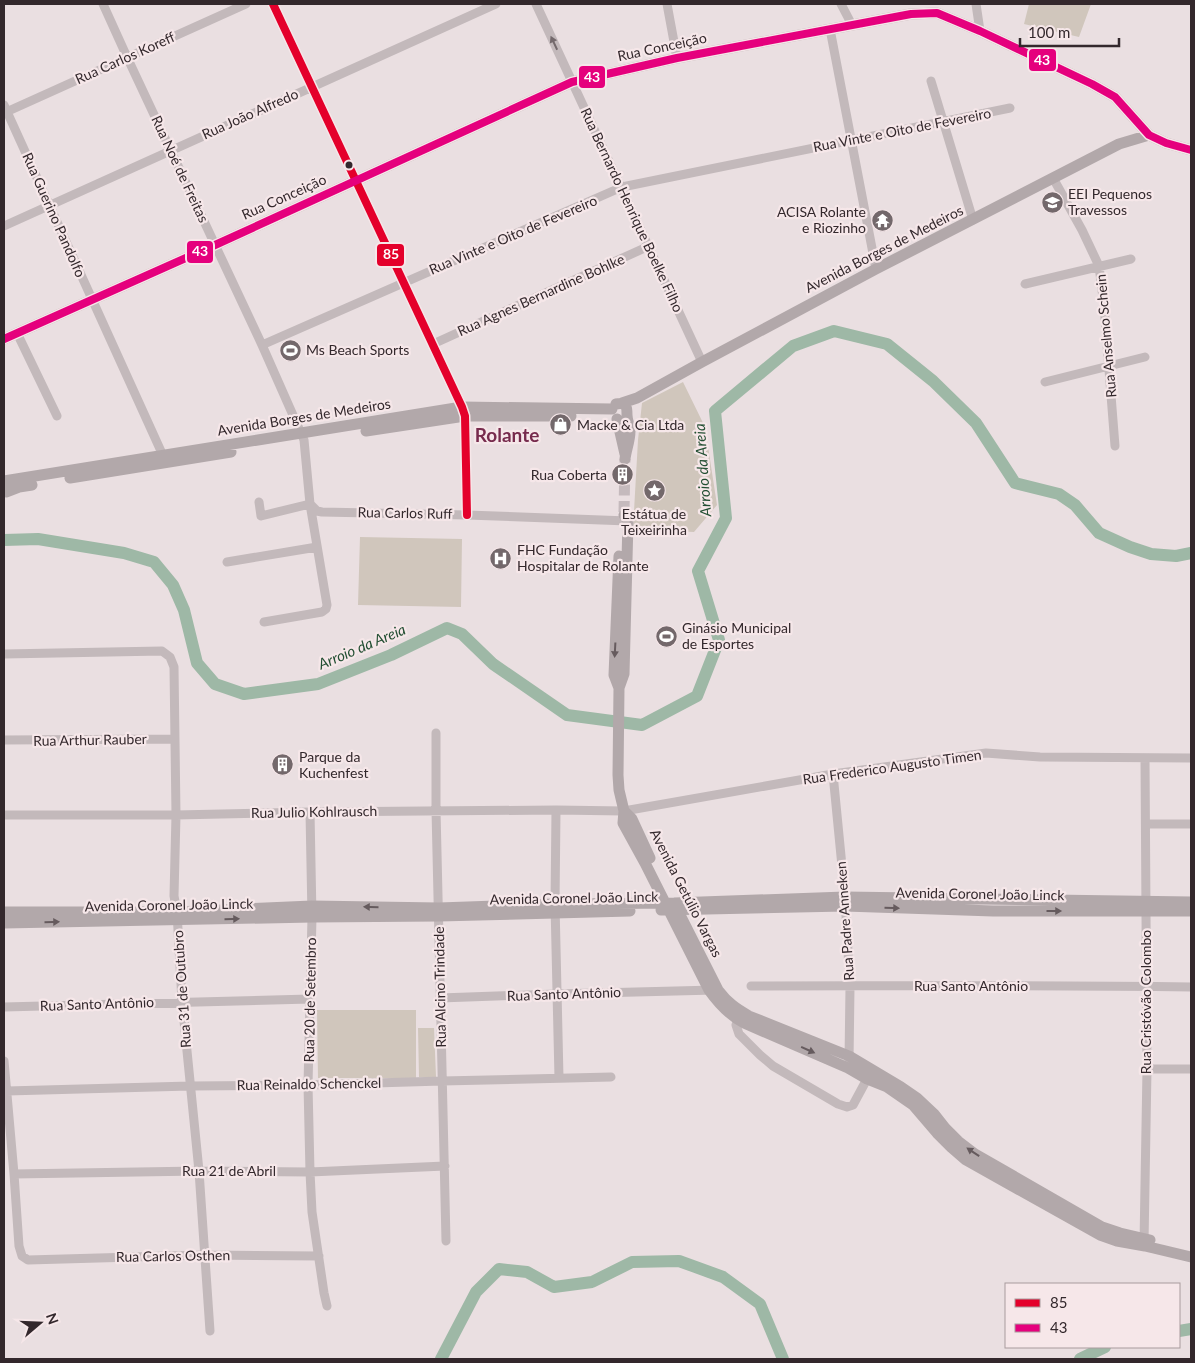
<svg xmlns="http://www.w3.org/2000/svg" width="1195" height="1363" font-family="Lato,sans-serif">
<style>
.green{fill:#d0c6bc}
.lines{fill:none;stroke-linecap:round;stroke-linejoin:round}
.river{stroke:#9eb8a6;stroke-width:12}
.major-tunnel{stroke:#c5babd;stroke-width:11;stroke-dasharray:11 5.5;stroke-linecap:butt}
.minor{stroke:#c3b9bb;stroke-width:9}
.major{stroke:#b2a8aa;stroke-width:11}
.bus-1-casing{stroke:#f6e7e9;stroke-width:11}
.bus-2-casing{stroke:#f6e7e9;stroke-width:11}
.bus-1{stroke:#e4002b;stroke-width:8}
.bus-2{stroke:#e5007d;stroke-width:8}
.oneway{fill:#74696c}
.oneway2{fill:#665b5e}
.bus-dot{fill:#33282c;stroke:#f6e7e9;stroke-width:2}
.labels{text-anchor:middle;stroke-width:4.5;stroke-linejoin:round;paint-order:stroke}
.street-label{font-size:14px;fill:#33282c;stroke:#f6e7e9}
.poi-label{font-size:14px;fill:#33282c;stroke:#f6e7e9;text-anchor:start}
.water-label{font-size:15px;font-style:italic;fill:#234f33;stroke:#f6e7e9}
.district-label{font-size:19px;font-weight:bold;fill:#772b4d;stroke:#f6e7e9}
.line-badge{stroke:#f6e7e9;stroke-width:2}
.badge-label{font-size:14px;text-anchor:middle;font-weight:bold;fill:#fff}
</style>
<rect width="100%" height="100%" fill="#eadfe1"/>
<path class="green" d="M1029,4H1091L1079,37L1024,24Z
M683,382L705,427L717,505L694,532L633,529L638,440L642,403Z
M360,537L462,539L461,607L358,605Z
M317,1010H416V1078H318Z
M418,1028H434L436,1077H419Z"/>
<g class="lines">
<path class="river" d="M4,540L38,539L124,553L154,562L173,585L184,610L197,663L215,684L244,694L318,684L391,655L447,628L462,634L493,664L567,715L642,725L697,696L719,640L698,571L726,518L715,411L793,346L834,331L887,344L933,381L976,423L1015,483L1059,494L1075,505L1099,533L1130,547L1151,554L1176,556L1191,553
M1179,1331L1191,1329
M441,1359L476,1292L499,1269L527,1272L554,1287L592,1282L632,1262L679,1261L723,1277L760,1304L783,1359
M1080,1359L1105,1347"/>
<path class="major-tunnel" d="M624,512L625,459"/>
<path class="minor" d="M103,4L127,57L262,345L304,440L310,504L327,605L326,609L322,612L264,622
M273,4L462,407L465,416L467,515
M536,4L702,362
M667,4L677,58
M841,4L852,25
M976,4L980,31
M830,29L876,269
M931,81L973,220
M4,105L165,460
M4,113L246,4
M1053,178L1082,230L1099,266L1104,306L1115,446
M4,226L496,4
M1025,284L1131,259
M17,333L57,416
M433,344L649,246
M262,345L622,187L1010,108
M1045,382L1145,357
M259,502L261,516L310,504
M310,504L317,511L322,512L467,515L628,521
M227,562L317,547
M4,654L162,651L170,657L174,667L176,815L174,896L177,912L182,1001L199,1171L210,1331
M436,733V810L446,1241
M4,740L175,739
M833,774L845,897L850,987L849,1061
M556,810L555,904L559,1078
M310,812L312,917L308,1085L310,1172L312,1212L324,1293L327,1306
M4,815H176L310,812L556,810L624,811L833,774L986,753L1040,757L1191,758
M1146,824H1191
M751,986C898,986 1044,985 1191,987
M440,998L557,994L715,990
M4,1007L310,999
M741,1015L738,1020L736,1025L739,1034L760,1055L773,1066L838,1104L847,1107L853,1105L867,1079
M4,1061L14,1174L19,1246L22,1256L28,1260L204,1255L319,1256
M1147,1069H1191
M7,1091L190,1086L308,1085L442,1081L611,1077
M14,1174L199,1171L310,1172L445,1166
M1144,1243L1147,1069L1145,758"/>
<path class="major" d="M4,339L215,245L572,82L677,58L911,14L937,13L980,31L1092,84L1115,97L1149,135L1166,143L1191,150
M622,403L637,398L702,362L876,269L1119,144L1149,135
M616,404C627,402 627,407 627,415C627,421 630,426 630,431C630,441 626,450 625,459
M617,419L625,454
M366,431L465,416H571
M70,478L231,452
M4,481L462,407L612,409
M6,492L19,487L32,485
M624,515L628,521L624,674L619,688L618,775L619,790L624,811L623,823L645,863L709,990C719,1004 729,1015 744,1023L848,1068L867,1079L887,1087L913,1105L937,1133L951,1147L966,1160L1100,1235L1117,1241L1145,1246L1191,1257
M619,688L614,675L619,556
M624,811L632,819L650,858
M675,905L718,990C728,1003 735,1008 749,1016L849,1056L901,1087L917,1098L934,1114L945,1128L958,1141L975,1154L1102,1227L1120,1233L1150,1240
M661,910L845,906L993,911H1191
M4,912H177L312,906L439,908L555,904L674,903L845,897L1191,902
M4,923L312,917L439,916L630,911"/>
<defs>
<path id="bus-1" d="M273,4L462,407L465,416L467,515"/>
<path id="bus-2" d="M4,339L215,245L572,82L677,58L911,14L937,13L980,31L1092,84L1115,97L1149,135L1166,143L1191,150"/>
</defs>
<use href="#bus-1" class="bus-1-casing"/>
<use href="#bus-2" class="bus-2-casing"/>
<use href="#bus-1" class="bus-1"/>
<use href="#bus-2" class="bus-2"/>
</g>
<defs><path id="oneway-solid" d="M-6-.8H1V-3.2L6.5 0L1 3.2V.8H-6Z" transform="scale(1.25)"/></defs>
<use class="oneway" href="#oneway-solid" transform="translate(554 43) rotate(-115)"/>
<g class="oneway2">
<use href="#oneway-solid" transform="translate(615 650) rotate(93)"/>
<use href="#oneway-solid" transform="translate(371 907) rotate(-179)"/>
<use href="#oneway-solid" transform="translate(892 908) rotate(2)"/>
<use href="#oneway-solid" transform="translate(1054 911)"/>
<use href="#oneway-solid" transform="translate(232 919) rotate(-1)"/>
<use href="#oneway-solid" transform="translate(52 922) rotate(-1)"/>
<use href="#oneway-solid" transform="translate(808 1050) rotate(24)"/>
<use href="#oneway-solid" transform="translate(973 1152) rotate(-146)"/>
</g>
<defs>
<symbol id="school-disc" viewBox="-11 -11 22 22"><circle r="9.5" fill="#73686b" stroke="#f6e7e9"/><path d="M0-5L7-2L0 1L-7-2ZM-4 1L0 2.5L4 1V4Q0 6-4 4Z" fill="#fff"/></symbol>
<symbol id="temple-disc" viewBox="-11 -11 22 22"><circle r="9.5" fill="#73686b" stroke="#f6e7e9"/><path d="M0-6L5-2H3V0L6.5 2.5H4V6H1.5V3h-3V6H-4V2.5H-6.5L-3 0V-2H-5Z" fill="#fff"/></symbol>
<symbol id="stadium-disc" viewBox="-11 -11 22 22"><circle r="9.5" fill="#73686b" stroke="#f6e7e9"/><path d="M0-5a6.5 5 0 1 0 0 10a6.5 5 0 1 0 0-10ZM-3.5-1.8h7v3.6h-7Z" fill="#fff"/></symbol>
<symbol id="shop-disc" viewBox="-11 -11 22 22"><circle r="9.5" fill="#73686b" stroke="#f6e7e9"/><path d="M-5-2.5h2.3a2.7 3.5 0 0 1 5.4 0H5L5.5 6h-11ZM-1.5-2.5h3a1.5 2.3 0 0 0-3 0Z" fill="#fff"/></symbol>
<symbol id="building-disc" viewBox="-11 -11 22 22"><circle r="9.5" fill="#73686b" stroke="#f6e7e9"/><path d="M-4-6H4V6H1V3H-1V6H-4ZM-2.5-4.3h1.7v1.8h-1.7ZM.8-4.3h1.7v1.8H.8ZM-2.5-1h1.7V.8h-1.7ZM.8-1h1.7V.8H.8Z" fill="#fff"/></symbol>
<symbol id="sight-disc" viewBox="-11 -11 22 22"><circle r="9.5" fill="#73686b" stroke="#f6e7e9"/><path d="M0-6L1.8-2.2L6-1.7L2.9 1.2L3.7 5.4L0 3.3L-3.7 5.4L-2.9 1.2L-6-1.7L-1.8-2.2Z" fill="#fff"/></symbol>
<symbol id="hospital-disc" viewBox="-11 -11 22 22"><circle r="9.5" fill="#73686b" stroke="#f6e7e9"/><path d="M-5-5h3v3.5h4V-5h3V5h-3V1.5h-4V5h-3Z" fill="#fff"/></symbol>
</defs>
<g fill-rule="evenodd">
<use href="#school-disc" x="1040" y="190" width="25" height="25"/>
<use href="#temple-disc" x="870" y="208" width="25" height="25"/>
<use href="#stadium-disc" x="278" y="338" width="25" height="25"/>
<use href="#shop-disc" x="548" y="412" width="25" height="25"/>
<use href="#building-disc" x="610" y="462" width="25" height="25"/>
<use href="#sight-disc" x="642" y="478" width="25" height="25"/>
<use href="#hospital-disc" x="488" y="546" width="25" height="25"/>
<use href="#stadium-disc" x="654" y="624" width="25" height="25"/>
<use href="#building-disc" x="270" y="752" width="25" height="25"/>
</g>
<circle class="bus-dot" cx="349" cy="165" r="4.5"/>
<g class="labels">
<g class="street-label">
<text transform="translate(662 47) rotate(-12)" y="5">Rua Conceição</text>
<text transform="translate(125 58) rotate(-24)" y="5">Rua Carlos Koreff</text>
<text transform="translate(250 114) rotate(-24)" y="5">Rua João Alfredo</text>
<text transform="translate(902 130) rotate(-11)" y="5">Rua Vinte e Oito de Fevereiro</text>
<text transform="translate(180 169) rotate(65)" y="5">Rua Noé de Freitas</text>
<text transform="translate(284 197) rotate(-24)" y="5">Rua Conceição</text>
<text transform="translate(632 210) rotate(65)" y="5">Rua Bernardo Henrique Boelke Filho</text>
<text transform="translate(54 215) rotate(66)" y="5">Rua Guerino Pandolfo</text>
<text transform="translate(513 235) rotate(-23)" y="5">Rua Vinte e Oito de Fevereiro</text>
<text transform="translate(884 249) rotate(-27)" y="5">Avenida Borges de Medeiros</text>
<text transform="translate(541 295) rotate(-24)" y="5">Rua Agnes Bernardine Bohlke</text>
<text transform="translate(1106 336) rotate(-95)" y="5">Rua Anselmo Schein</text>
<text transform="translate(304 417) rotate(-9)" y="5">Avenida Borges de Medeiros</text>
<text transform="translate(405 513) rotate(1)" y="5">Rua Carlos Ruff</text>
<text transform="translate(90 740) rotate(-1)" y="5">Rua Arthur Rauber</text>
<text transform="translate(892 767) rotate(-8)" y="5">Rua Frederico Augusto Timen</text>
<text transform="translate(314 812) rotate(-1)" y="5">Rua Julio Kohlrausch</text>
<text transform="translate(686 893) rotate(63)" y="5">Avenida Getúlio Vargas</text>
<text transform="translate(980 894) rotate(1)" y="5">Avenida Coronel João Linck</text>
<text transform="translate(574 898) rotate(-1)" y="5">Avenida Coronel João Linck</text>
<text transform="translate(169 905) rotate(-1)" y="5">Avenida Coronel João Linck</text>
<text transform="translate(845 921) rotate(-94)" y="5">Rua Padre Anneken</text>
<text x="971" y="991">Rua Santo Antônio</text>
<text transform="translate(440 987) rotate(-91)" y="5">Rua Alcino Trindade</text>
<text transform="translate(182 989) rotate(-94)" y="5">Rua 31 de Outubro</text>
<text transform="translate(564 994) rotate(-2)" y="5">Rua Santo Antônio</text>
<text transform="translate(310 1000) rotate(-89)" y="5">Rua 20 de Setembro</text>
<text transform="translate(1146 1002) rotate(-90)" y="5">Rua Cristóvão Colombo</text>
<text transform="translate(97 1004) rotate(-2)" y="5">Rua Santo Antônio</text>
<text transform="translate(309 1084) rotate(-1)" y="5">Rua Reinaldo Schenckel</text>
<text x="229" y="1176">Rua 21 de Abril</text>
<text transform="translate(173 1256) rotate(-1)" y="5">Rua Carlos Osthen</text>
</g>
<g class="poi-label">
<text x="1068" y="199">EEI Pequenos<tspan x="1068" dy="16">Travessos</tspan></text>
<text x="866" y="217" text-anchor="end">ACISA Rolante<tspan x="866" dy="16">e Riozinho</tspan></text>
<text x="306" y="355">Ms Beach Sports</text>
<text x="577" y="430">Macke &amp; Cia Ltda</text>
<text x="607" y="480" text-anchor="end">Rua Coberta</text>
<text x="654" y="519" text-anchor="middle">Estátua de<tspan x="654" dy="16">Teixeirinha</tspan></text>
<text x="517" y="555">FHC Fundação<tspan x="517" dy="16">Hospitalar de Rolante</tspan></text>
<text x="682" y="633">Ginásio Municipal<tspan x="682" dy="16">de Esportes</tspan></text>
<text x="299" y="762">Parque da<tspan x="299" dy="16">Kuchenfest</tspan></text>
</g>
<g class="water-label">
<text transform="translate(703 470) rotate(-94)" y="5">Arroio da Areia</text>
<text transform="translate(362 647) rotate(-23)" y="5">Arroio da Areia</text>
</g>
<g class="district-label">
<text x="507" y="442">Rolante</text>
</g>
</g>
<g class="line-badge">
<rect x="1028" y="48" width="29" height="24" rx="5" fill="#e5007d"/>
<rect x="578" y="65" width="28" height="24" rx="5" fill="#e5007d"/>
<rect x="186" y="240" width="28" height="24" rx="5" fill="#e5007d"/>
<rect x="376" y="243" width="29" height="24" rx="5" fill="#e4002b"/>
</g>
<g class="badge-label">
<text x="1042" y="65">43</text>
<text x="592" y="82">43</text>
<text x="200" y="256">43</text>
<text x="391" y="259">85</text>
</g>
<rect width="1195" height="1363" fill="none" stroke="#33282c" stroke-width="10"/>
<rect x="1005" y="1283" width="175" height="65" fill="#f6e7e9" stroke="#a89b9d"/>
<rect x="1015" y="1299" width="25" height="8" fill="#e4002b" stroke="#a89b9d"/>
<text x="1050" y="1308" font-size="15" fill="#33282c">85</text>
<rect x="1015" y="1324" width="25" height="8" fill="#e5007d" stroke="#a89b9d"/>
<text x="1050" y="1333" font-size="15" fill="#33282c">43</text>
<g transform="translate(40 1323) rotate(71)" stroke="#f6e7e9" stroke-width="4" paint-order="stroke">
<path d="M0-4L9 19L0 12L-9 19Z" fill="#33282c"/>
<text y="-8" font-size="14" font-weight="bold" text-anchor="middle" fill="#33282c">N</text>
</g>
<path d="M1020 38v8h99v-8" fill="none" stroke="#33282c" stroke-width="2.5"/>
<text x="1028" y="38" font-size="15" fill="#33282c" stroke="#f6e7e9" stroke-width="4" paint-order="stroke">100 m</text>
</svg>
